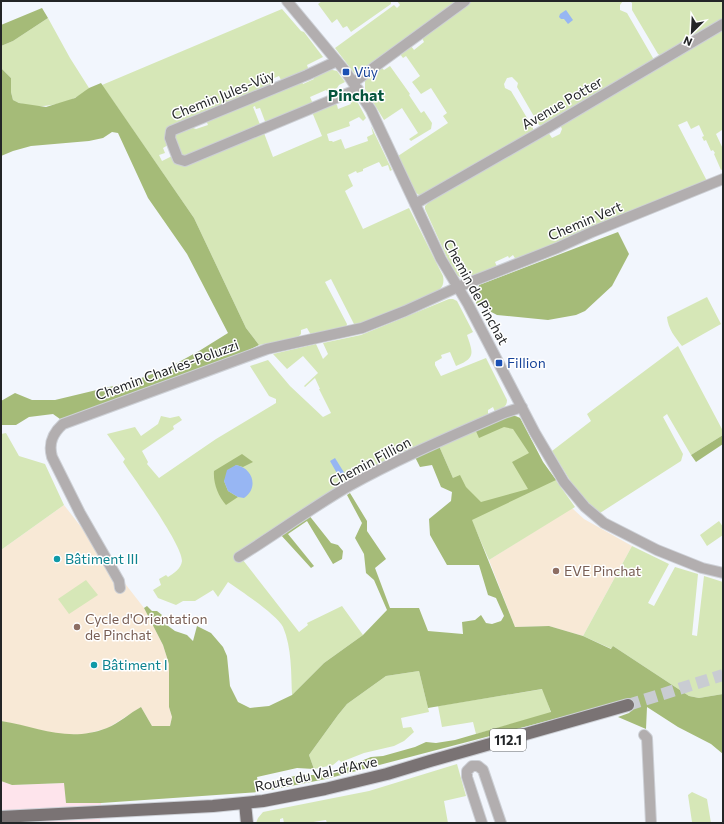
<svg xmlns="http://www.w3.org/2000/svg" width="724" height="824" font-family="Commissioner,sans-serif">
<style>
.industrial{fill:#fee4ec}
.education{fill:#f8e9d6}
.green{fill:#d6e7b7}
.forest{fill:#a5bb78}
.water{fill:#97b6f3}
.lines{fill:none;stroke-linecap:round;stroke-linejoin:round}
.major-tunnel{stroke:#c9ccd2;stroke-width:12;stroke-dasharray:12 6;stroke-linecap:butt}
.minor-casing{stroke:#cdd0d6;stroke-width:12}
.major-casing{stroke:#cdd0d6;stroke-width:14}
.minor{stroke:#b2aeaf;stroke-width:10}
.major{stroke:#7a7374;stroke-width:12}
.transit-dot{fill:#1a4fb4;stroke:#fff;stroke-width:1.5}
.culture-dot{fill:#0f9aa8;stroke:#fff;stroke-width:1.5}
.education-dot{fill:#8d6e63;stroke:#fff;stroke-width:1.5}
.labels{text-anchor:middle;stroke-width:3;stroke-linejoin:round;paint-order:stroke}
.shield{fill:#fff;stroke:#656668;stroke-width:1}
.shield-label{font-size:13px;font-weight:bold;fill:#232527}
.transit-label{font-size:14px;fill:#164399;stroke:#fff;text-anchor:start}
.street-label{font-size:14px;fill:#232527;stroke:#fff}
.culture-label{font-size:14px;fill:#0d838f;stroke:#fff;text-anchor:start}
.education-label{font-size:14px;fill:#785e54;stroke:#fff;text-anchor:start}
.quarter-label{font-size:16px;font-weight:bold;fill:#06553d;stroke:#fff}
</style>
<rect width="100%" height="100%" fill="#f2f6fd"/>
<path class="industrial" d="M1,781L12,785L65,783L66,803H101L100,823H1Z"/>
<path class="education" d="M64,505L144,608L163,645L169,664V707L172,717L170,726H152L141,707L108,728L82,735L57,734L1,721V550Z
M572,508L584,519L632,546L583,636L549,626L515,627L489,560Z"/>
<path class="green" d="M322,1H364L365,2L367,1H392L391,2V4L351,32L347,26L343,28L337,19L332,23L318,4Z
M397,1H460L359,75L355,74L335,48L394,5L397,8L400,5Z
M472,1H623L620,5V10L627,13L653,58L652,61L543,126L539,125L517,87L518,83L512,77L507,78L504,84L505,88L511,91L533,128V132L423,195H419L415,192L398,156L448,123L443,116L447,113L431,88L421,94L412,82L420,76L406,56L403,58L400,54L411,46L414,50L424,42L422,38Z
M630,1H723V20L661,56L658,54L632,10V3Z
M282,9L301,31L304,32L323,57L307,65L309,71L282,82L279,76L272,79L274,85L171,128L168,145L163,148L165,153L159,155L162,161L174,155L176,160L251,139L264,133L273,157L322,136L312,112L333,102L337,105L338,109L351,104L348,96H349L357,101L366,118L363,121L359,117L349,122L350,126L327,134L329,141H332L333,142L341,139L345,149L368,141L367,137L373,134L371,126L392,170L390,171L388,165L382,167L379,162L363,169V171L357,173L356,171L348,175L353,186L345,191L363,229L409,208L443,276C445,287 440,290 431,295L357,325L354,324L331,279L325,282L347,324L346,328L311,335L307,328L301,330V334L297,338L259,345L246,328L194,218L102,85Z
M48,18L70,58L89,88C73,105 33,112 13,100L11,92V78L1,68V46L13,41Z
M723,29V131L722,130L716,134L723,149V169L721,170L714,154L715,153L713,150L711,151L706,140L704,141L702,137L704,136L699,125L691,129L687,121L678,125L707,181L516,260L513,255L509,258L508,256L495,262L497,267L473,276L471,274C463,276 461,281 453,271L425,209V206L429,202L548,132L552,138L560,134L562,129L560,125Z
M390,66L410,94L409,95L421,113L424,111L432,123L431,129L411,141L409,139L418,133L402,108L384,120L365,89V82L364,80L381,67L384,70Z
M328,69L337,71L345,82L339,85L337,88L328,92L326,90L310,97L313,104L266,124L260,108L256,109L255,106L253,107L261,127L181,158L173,135L190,127L196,129L208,125L206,120L301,80L303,84L314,79L313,75Z
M707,297L721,324L682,346C675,337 668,329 667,317Z
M449,299H453L457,301L473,332L467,335C473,353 476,358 456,366L450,352L441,355L442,358L435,362V365L441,376L486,358L507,400C507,407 502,409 495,412L493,407L488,410V415L361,472L362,475L239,555L299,632L308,625L307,623L342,606L363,635L324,663L292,695C291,673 292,648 283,627C277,615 241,591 228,582L218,597L213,590L195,601H183L176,605L158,598L153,590L161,585L159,579L166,575L168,577C174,573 181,569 182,561C182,544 135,480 123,462L125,459L107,434L135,427L141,436L158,424L161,416L170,418L179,416L182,420L173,426L174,429L142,451L148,462L147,464L159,478L216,439L276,403V399L269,396L250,366L268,360L290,386L323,417L331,413L319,389H320L315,378L305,387L304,386L318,373L303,356L287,369L273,354L316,344L323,359L328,354L323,343L361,335Z
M678,346L723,431V435L691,455L667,414L663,417L683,454L681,461L600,513L584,499L571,482L552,451L591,421L587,414Z
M505,416H516L520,418L543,462L575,507L489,560L439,446Z
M6,433L19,456L45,464L64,505L1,550V434Z
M719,521L723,527V535L707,546L700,535Z
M632,546L669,564L648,603L654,606L675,567L698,574L692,635L697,636L704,576L723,582V694L699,698L689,696L613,646L612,649L583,636Z
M86,580L98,595L69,614L58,599Z
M419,671L429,712L401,718L403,728L411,727L414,732L404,741L394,746L364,753L341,762L339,760L333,765L314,769L309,755L338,715L347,704L386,676Z
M543,689L551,713L476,734L473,722L442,727L438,706Z
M457,764L466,796L444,801L448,823H327L326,820L307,823H284L283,818L280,819V823H256L258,818L263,812L369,791Z
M692,792L707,799L711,823L692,822L688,795Z"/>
<path class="forest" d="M42,8L48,18L13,41L1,46V25Z
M1,68L11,78V92L13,100L19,103L46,107L75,98L89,88L101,83L194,218L246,328L259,345L241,354L110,404L60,419L53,414L29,417L16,425H1V401L15,393L32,400H55L130,382L166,369L199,351L228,333L187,254L148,198L118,133L112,132L103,138L89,141L31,146L13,151L1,156Z
M618,232L629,254L612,286L585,311L576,315L548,320L497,315L476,304L479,285Z
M510,414L520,418L543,462L556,480L472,520L515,627L549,626L583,636L611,649L613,646L689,696L699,698L723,694V754L711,744L678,727L647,707L646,729L618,717L629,713L632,710V707L623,701L326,779L270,790L269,787L275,783L274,781L299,775H321L331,773L371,757L383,756L415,747L426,742L436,743L455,740L551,712L542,689L428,708L419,671L386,676L347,704L338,715L309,755L314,769L297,768L257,777L259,788L258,792L101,803H66L64,783L12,785L1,781V721C39,727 68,743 107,728C119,723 130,713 141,707L152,726H170L172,717L169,707V664L163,645L144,608L147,606L152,611H157L162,615L160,620L175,631L187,635L193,641L197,626L211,633L223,647L227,656L230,686L238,702L250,708L269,706L292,695L324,663L363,635L387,610L374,580L366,573L364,554L355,538L362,523L347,495L350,493L367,521V531L386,559L375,568L390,608H419L428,631L463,634L462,622L475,620L481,615L486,623L492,624L501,621L504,616L496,598L488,595L479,565H447L430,535L429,519L451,501L452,492L441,487L432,465L420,467L415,457L439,446L453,478L460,475L466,487L481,502L528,489L512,462L529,453L513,429L504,427L479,438L475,429Z
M723,435V444L696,462L691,455Z
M242,454L253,462L243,467L236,465L224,481L228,491L238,497L226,505C218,496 213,483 214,471Z
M308,514L331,543L338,545L343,551L342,559L333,564L307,521L288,534L314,566L311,568L280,534Z"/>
<path class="water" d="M566,10L573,20L568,24L564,19H561L559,17L560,14Z
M335,458L345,474L339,477L330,461Z
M236,465C253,468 259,488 244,498L238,497L228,491L224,481L227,470Z"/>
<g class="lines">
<path class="major-tunnel" d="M628,705L723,675"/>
<defs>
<path id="minor" d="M287,1L346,72L371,110L441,259L468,304L535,433L564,482L585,507L604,523L657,550L702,568L723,573
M337,61L307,75L171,131L170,138L178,159L185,161L358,89
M354,82L465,1
M415,204L539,133L723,24
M239,557C276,534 311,508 349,486C399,458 452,436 504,413L522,407
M120,588L119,581L80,513L52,457C48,443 53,433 63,424L267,349L362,328L405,311L458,287L557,248L592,232L723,179
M644,735L647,738L651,823
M482,823L467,777V771L472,766H478L483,770L501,823"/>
<path id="major" d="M245,803L247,823
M1,817L213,806L263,801L325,789L387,774L430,761L628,705"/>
</defs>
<use href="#minor" class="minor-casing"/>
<use href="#major" class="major-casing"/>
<use href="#minor" class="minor"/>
<use href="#major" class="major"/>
</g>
<g class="transit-dot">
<rect x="342" y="68" width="8" height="8" rx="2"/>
<rect x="495" y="359" width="8" height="8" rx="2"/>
</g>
<g class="culture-dot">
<circle cx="57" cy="559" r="4"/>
<circle cx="94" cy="665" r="4"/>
</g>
<g class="education-dot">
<circle cx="556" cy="571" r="4"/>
<circle cx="77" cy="627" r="4"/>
</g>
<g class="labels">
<rect class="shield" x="490" y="729" width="36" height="22" rx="3"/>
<g class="shield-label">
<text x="508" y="745">112.1</text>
</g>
<g class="transit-label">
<text x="354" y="77">Vüy</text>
<text x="507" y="368">Fillion</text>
</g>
<g class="street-label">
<text transform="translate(223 95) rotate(-22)" y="5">Chemin Jules-Vüy</text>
<text transform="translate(562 103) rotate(-30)" y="5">Avenue Potter</text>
<text transform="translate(585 221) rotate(-23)" y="5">Chemin Vert</text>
<text transform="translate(476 292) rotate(61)" y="5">Chemin de Pinchat</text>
<text transform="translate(167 370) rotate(-20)" y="5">Chemin Charles-Poluzzi</text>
<text transform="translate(370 462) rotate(-28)" y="5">Chemin Fillion</text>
<text transform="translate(316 774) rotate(-12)" y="5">Route du Val-d'Arve</text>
</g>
<g class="culture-label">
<text x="65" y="564">Bâtiment III</text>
<text x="102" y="670">Bâtiment I</text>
</g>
<g class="education-label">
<text x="564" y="576">EVE Pinchat</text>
<text x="85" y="624">Cycle d'Orientation<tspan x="85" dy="16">de Pinchat</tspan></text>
</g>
<g class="quarter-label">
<text x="356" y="101">Pinchat</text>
</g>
</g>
<rect width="724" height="824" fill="none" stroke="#232527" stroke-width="4"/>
<g transform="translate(692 32) rotate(204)" stroke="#ffffff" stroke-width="3" paint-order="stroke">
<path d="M0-3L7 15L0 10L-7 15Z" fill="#232527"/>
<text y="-6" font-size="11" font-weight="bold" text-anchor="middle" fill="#232527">N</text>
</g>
</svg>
